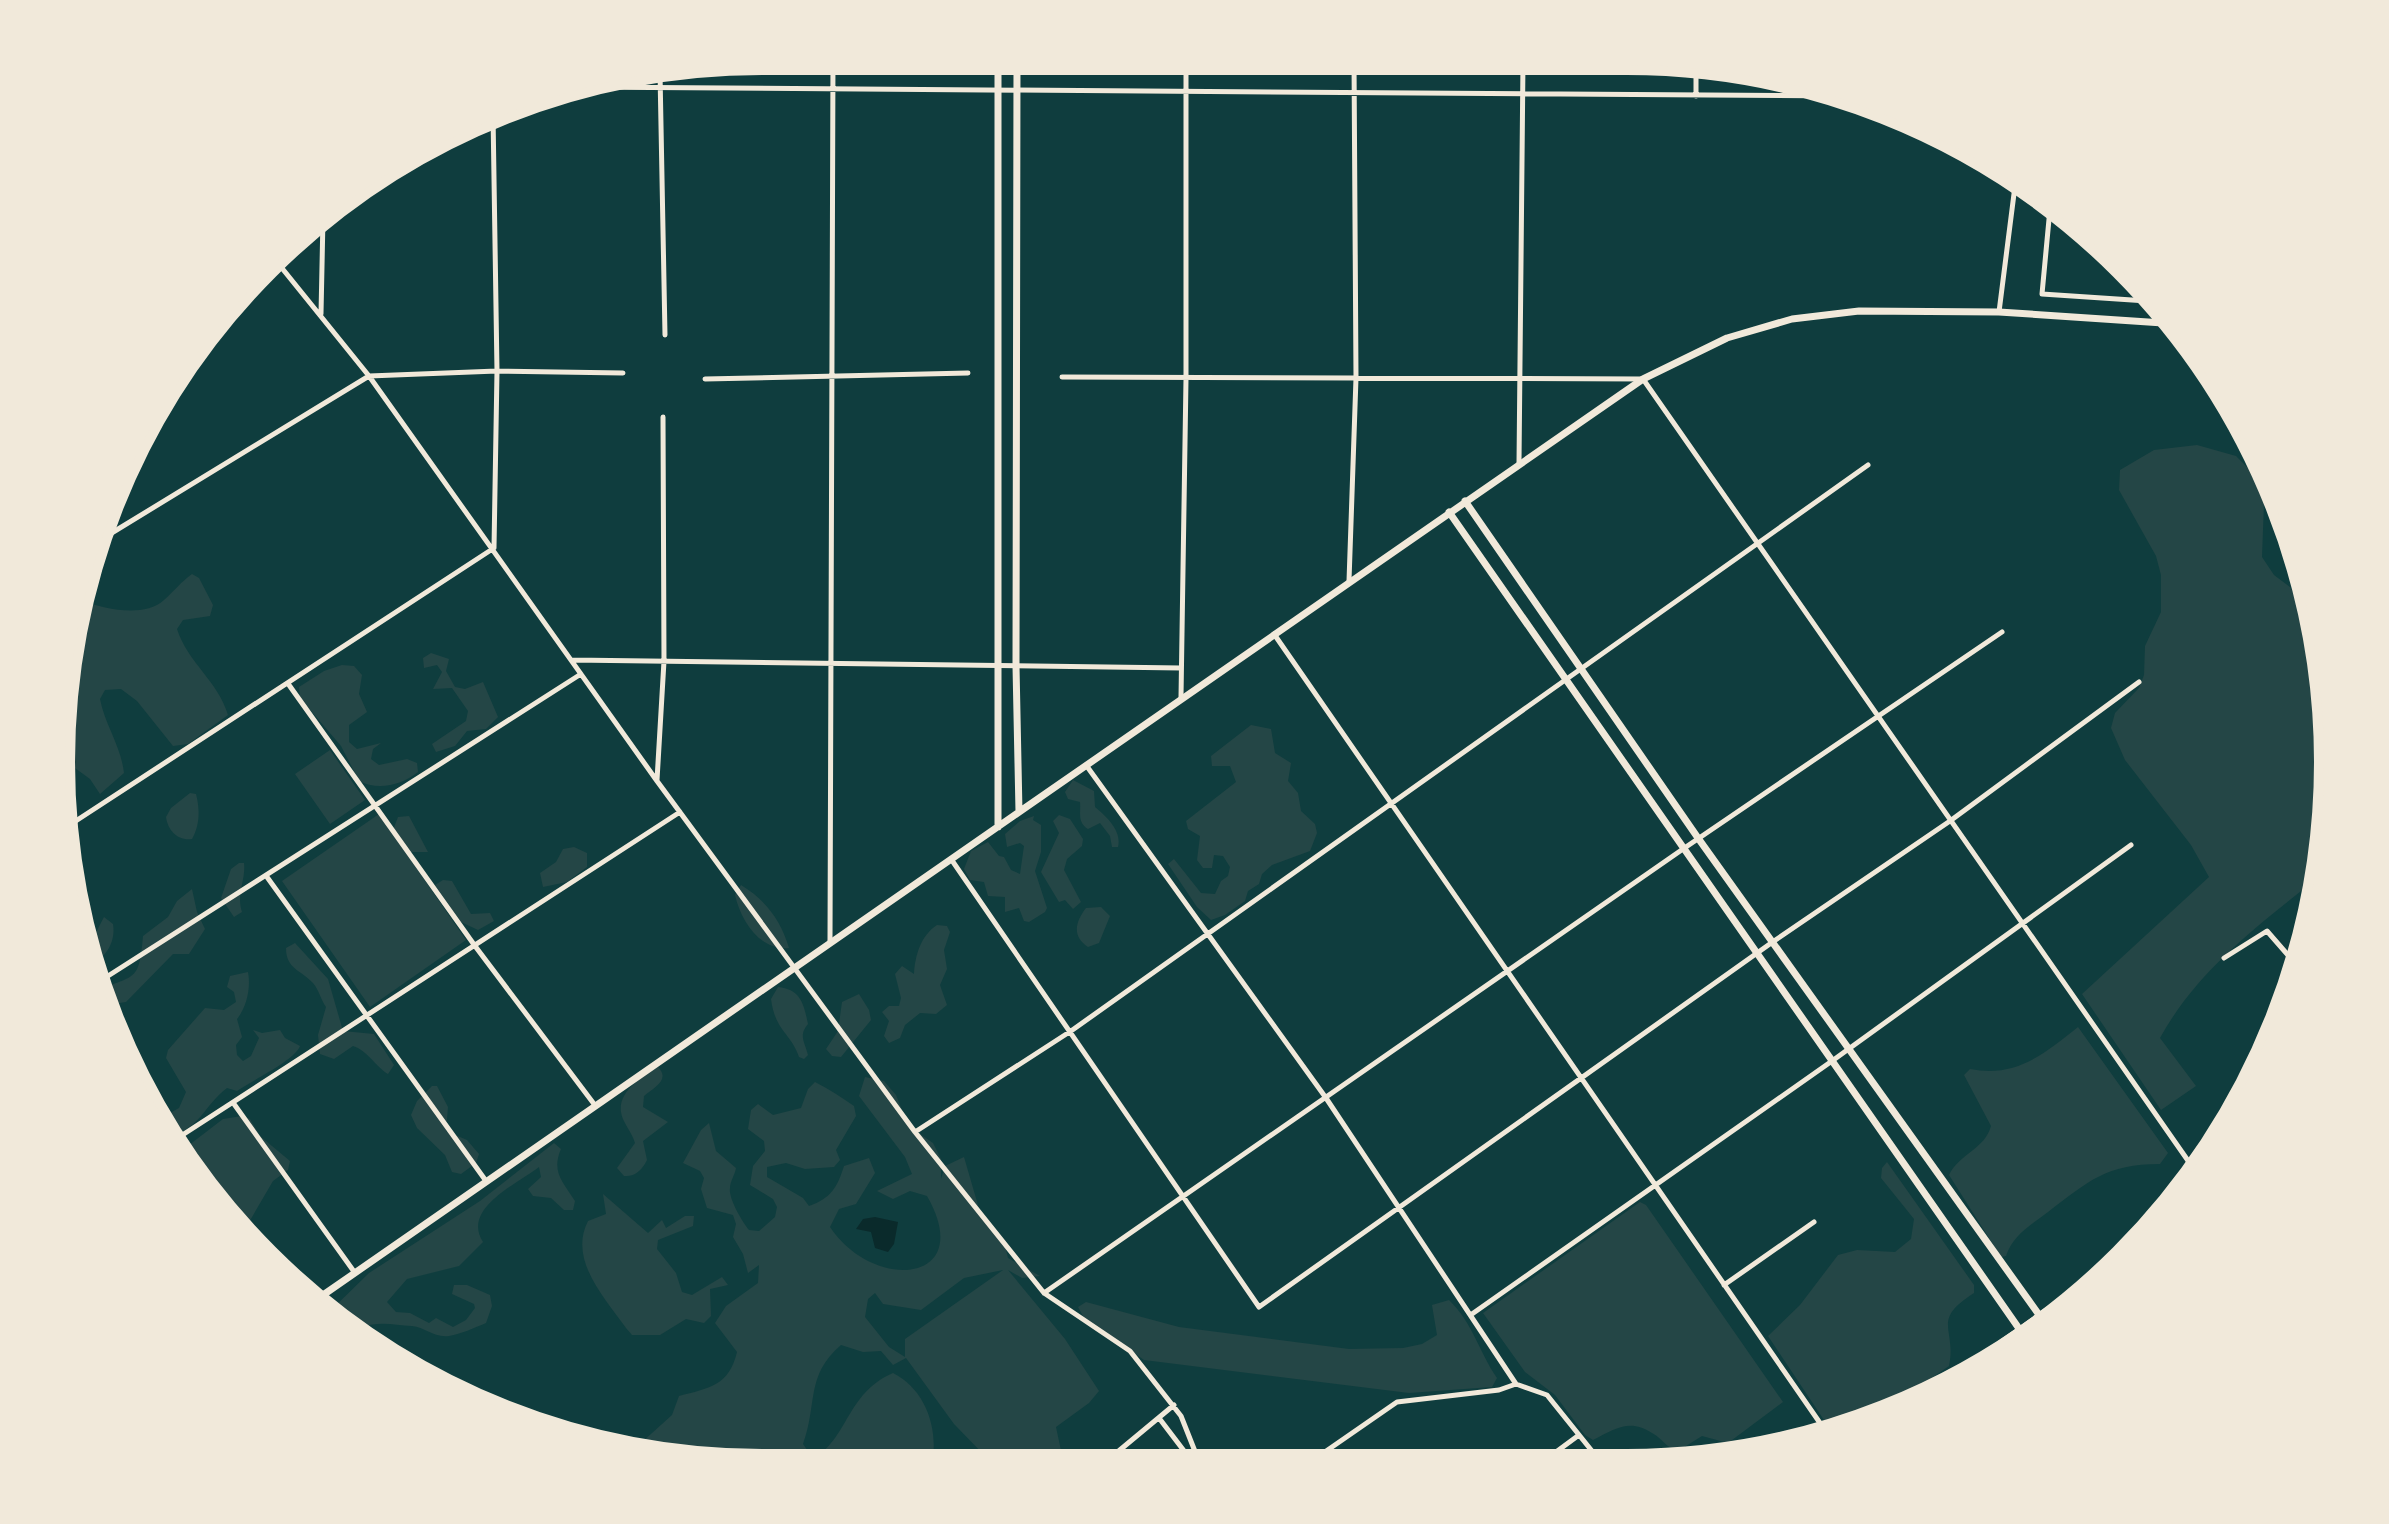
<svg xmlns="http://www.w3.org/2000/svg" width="2389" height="1524" font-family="Rubik,sans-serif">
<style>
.green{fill:#244646;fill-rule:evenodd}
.water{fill:#0a2a2b}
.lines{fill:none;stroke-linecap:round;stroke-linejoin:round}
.minor{stroke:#f1e9da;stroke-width:5}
.tertiary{stroke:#f1e9da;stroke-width:7}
.rim{fill:none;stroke:#f1e9da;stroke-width:10}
</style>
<rect width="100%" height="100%" fill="#0f3d3e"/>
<path class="green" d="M2197,445L2236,456L2249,469L2264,503L2262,557L2274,575L2290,587L2319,635L2327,670L2331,809L2320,876C2260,924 2198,969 2160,1038L2196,1086L2161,1110L2082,994L2209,877L2191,845L2125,760L2111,728L2115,713L2139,688L2144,675L2145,646L2161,612V575L2156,556L2119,490L2120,470L2154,450Z
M192,574L199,578L213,605L210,616L183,620L177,629C188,663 218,681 228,715L188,744L173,746L137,701L121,689L105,690L100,699C105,725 121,746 124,773L100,794L90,779L57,755L83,601C105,609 144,618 164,600C174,591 181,582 192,574Z
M431,653L449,659L446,671L455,687L465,689L483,682L498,717L486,729L467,731L455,746L436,752L432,744L466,721L468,711L452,688L433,689L442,672L437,665L424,668L423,658Z
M342,665L354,666L362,675L359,694L367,712L349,725V742L357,749L381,743L373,749L371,759L379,765L407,759L417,763L418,772C402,785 378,791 359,781L341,746L300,698L299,687L324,671Z
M1251,725L1271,729L1275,753L1291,763L1288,781L1298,793L1301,811L1315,824L1317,833L1310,851L1272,865L1262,874L1259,884L1248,891L1245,901L1225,915L1211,920L1197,907L1168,864L1174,859L1201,893L1215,894L1221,881L1228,876L1230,867L1223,856L1214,855L1212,868H1203L1197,860L1200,836L1188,829L1186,821L1236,782L1230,766H1212L1211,756Z
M330,750L365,800L330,824L295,774Z
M1073,780L1094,791L1095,807C1107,817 1122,831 1118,847H1112L1110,836L1100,823L1088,829C1077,822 1081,813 1080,802L1068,799L1065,792Z
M190,793L196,794C200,809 200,825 192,839C178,841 168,831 166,817L171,808Z
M379,814L466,940L370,1007L282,881Z
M1059,815L1070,819L1083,839L1082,846L1067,859L1064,870L1081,902L1073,909L1065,900L1059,902L1041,872L1059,833L1053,821Z
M409,816L428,852H410L393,830L398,817Z
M1034,816L1033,820L1041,825V852L1035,871L1047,908L1045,912L1029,922L1024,921L1019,908L1005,912V897L988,896L984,882L970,880L964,869L971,851L988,842L999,856L1004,857L1011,870L1020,874L1024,846L1020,843L1007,847L1005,834L1020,821Z
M574,847L587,853V867L567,882L543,887L540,873L556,862L563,849Z
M239,863H244C246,880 236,894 242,912L234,917L221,898L231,869Z
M443,880L452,881L471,914L490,913L494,921L478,930L461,922L435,885Z
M741,885C766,900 781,921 789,948C760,951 741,921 735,895Z
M192,889L197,912L205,929L189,954H173L126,1002L107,1005L100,989C137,975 139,980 143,936L168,917L177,901Z
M1101,907L1110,916L1099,943L1088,947C1071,936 1076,921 1086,908Z
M104,917L113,924C116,942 106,959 89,964L82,948L93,938Z
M937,925L947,926L950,932L944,950L947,969L940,985L947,1005L936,1014L920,1013L905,1025L900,1038L889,1043L884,1036L889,1021L882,1012L889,1006H899L901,998L895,974L902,966L914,974C915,957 920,936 937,925Z
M295,943L328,979L343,1031L374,1034L394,1065L388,1074C375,1066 367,1050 353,1046L334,1059L320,1054L318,1035L326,1007C321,1000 319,990 313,983C301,970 286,969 286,948Z
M248,972C251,987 247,1007 237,1019L242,1037L236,1045L237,1055L243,1061L251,1056L259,1038L253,1030L262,1033L280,1030L285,1038L300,1046C295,1060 253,1080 237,1091L227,1088C204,1105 201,1129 167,1137L161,1118L179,1108L186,1092L166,1058L168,1050L205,1008L224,1010L236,1002L234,992L227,987L230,976Z
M778,987C801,989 804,1005 808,1024C798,1036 805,1042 808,1055L804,1059L799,1057C791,1033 775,1031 771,999Z
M859,994L869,1010L871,1020L841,1057L832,1056L826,1049L838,1031L842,1002Z
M2078,1027L2168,1153L2160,1164C2106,1164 2089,1181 2048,1212C2031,1225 2013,1235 2006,1256L2001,1257L1949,1175C1959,1154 1985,1149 1991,1126L1964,1075L1970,1069C2016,1078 2044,1054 2078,1027Z
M658,1067C671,1080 653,1088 644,1096L643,1107L668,1122L643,1141L647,1160C642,1170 635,1177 624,1176L617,1168L635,1143C632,1132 622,1122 621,1112C618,1091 643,1076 658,1067Z
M865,1077L884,1081L896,1095L904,1115L917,1132L933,1143L941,1159V1179L945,1166L964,1157L980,1212L1004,1241L1008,1258L1040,1276L1022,1278L1008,1270L1065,1339L1099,1391L1089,1403L1056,1427L1063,1460L1058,1464L986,1463V1457L954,1424L906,1358L893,1365L881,1351L863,1352L841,1345C805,1376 818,1403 803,1444L813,1458C848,1440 846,1393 893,1373C925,1389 939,1428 932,1463L670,1462L631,1452L672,1415L679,1396C709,1388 729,1386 737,1352L715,1323L726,1306L758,1283L759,1265L748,1273L743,1254L733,1237L736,1224L733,1215L707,1208L701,1189L704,1178L700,1171L683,1163L701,1130L709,1123L716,1151L736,1168C735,1175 730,1181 730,1188C728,1198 743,1223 749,1230L759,1231L775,1217L777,1207L773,1199L750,1185L753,1166L765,1151L764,1141L748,1129L751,1110L758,1104L773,1115L801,1108L808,1089L815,1082C829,1089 841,1097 854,1106L856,1116L836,1150L840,1160L834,1167L805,1169L786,1163L767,1167V1177L803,1198L809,1206C831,1198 837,1188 844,1166L869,1158L875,1173L856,1204L839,1209L830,1227C874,1293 977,1283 927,1196L910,1191L893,1199L877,1191L912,1174L905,1157L859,1096ZM1003,1270L905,1339V1357L889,1347L865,1317L868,1299L875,1293L883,1304L921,1310L964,1278Z
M432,1086H437L448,1107L446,1131L467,1140L479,1154L476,1163L461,1174L452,1172L445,1155L417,1128L411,1115L417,1101Z
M242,1116L250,1119L260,1136L290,1161L288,1170L273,1181L245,1229L176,1155L223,1119Z
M554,1143L561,1149C551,1172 563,1182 575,1201L573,1210H564L551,1198L533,1196L528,1189L541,1177L539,1167C519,1183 461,1208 483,1242L459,1266L407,1279L387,1302L396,1312L410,1313L429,1323L436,1318L453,1327L466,1320L475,1308L474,1304L452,1294L454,1285H467L490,1295L492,1306L486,1323C474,1328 461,1334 449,1336C434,1338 425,1327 412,1326C395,1325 379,1321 362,1327L358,1337L326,1315L369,1273L480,1201Z
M1887,1162L1974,1285V1293C1930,1321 1957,1328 1949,1366L1858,1429L1834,1435L1768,1336L1800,1305L1838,1255L1857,1250L1895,1252L1911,1239L1914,1219L1881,1178L1882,1168Z
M603,1194L648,1233L662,1220L666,1228L685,1216H694L693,1226L658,1240L657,1249L676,1273L682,1292L692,1295L722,1277L728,1285L710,1289L711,1316L704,1323L686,1319L660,1335H632L626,1328C605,1298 568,1260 588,1221L606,1214Z
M1640,1202L1646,1205L1783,1402L1728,1443L1702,1436L1678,1451C1665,1447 1663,1439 1652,1433C1630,1418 1614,1429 1593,1440L1585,1435L1555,1395L1525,1372L1483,1313Z
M1449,1300C1473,1323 1479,1352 1497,1378L1492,1387L1409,1393L1144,1360L1084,1318L1078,1307L1086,1302L1179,1327L1349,1349L1403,1348L1422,1344L1437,1335L1432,1305Z"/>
<path class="water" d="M875,1217L898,1222L894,1244L888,1252L875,1248L871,1232L856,1229L863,1219Z"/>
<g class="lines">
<path class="minor" d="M1696,62V96
M660,73L665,335
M576,87L1845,96
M2051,198L2042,294L2162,302
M277,262L369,376L657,781L915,1132L1044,1293L1130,1351L1181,1416L1200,1464
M1999,312L2016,178
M321,314L323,218
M1062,377L1643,379L2198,1175
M705,379L968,373
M1519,463L1523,61
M92,545L369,376L497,371L623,373
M1349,581L1356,378L1354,60
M1274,634L1829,1436
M572,660L1181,668
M289,685L475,946L594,1104
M1181,697L1186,379V59
M1086,765L1326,1098L1516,1384L1547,1395L1604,1466
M657,780L664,661L663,417
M65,828L494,548L497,371L493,114
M951,859L1259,1307L1774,941L1950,821L2139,682
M267,877L486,1181
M830,941L833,56
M2224,958L2267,931L2300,969
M97,983L581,674
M234,1104L355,1273
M915,1132L1071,1031L1868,465
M170,1143L680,812
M1724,1285L1814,1222
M1044,1293L1683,849L2002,632
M1472,1314L1832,1061L2131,845
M1964,1368L1970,1378
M1913,1404L2133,1249
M1159,1418L1194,1464
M1103,1464L1174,1405
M1306,1465L1397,1402L1499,1390L1516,1384
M1537,1466L1579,1435"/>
<path class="tertiary" d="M1017,58L1016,666L1019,812
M1465,501L1698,838L2047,1326
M1449,512L2027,1340
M998,827V57
M313,1302L1643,379L1727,338L1792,319L1859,311L1999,312L2178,324"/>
</g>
<path d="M0 0H2389V1524H0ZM762 70H1627A692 692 0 0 1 2319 762V762A692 692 0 0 1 1627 1454H762A692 692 0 0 1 70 762V762A692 692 0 0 1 762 70Z" fill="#f1e9da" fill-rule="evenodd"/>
<path class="rim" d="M762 70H1627A692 692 0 0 1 2319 762V762A692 692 0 0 1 1627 1454H762A692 692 0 0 1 70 762V762A692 692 0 0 1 762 70Z"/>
</svg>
